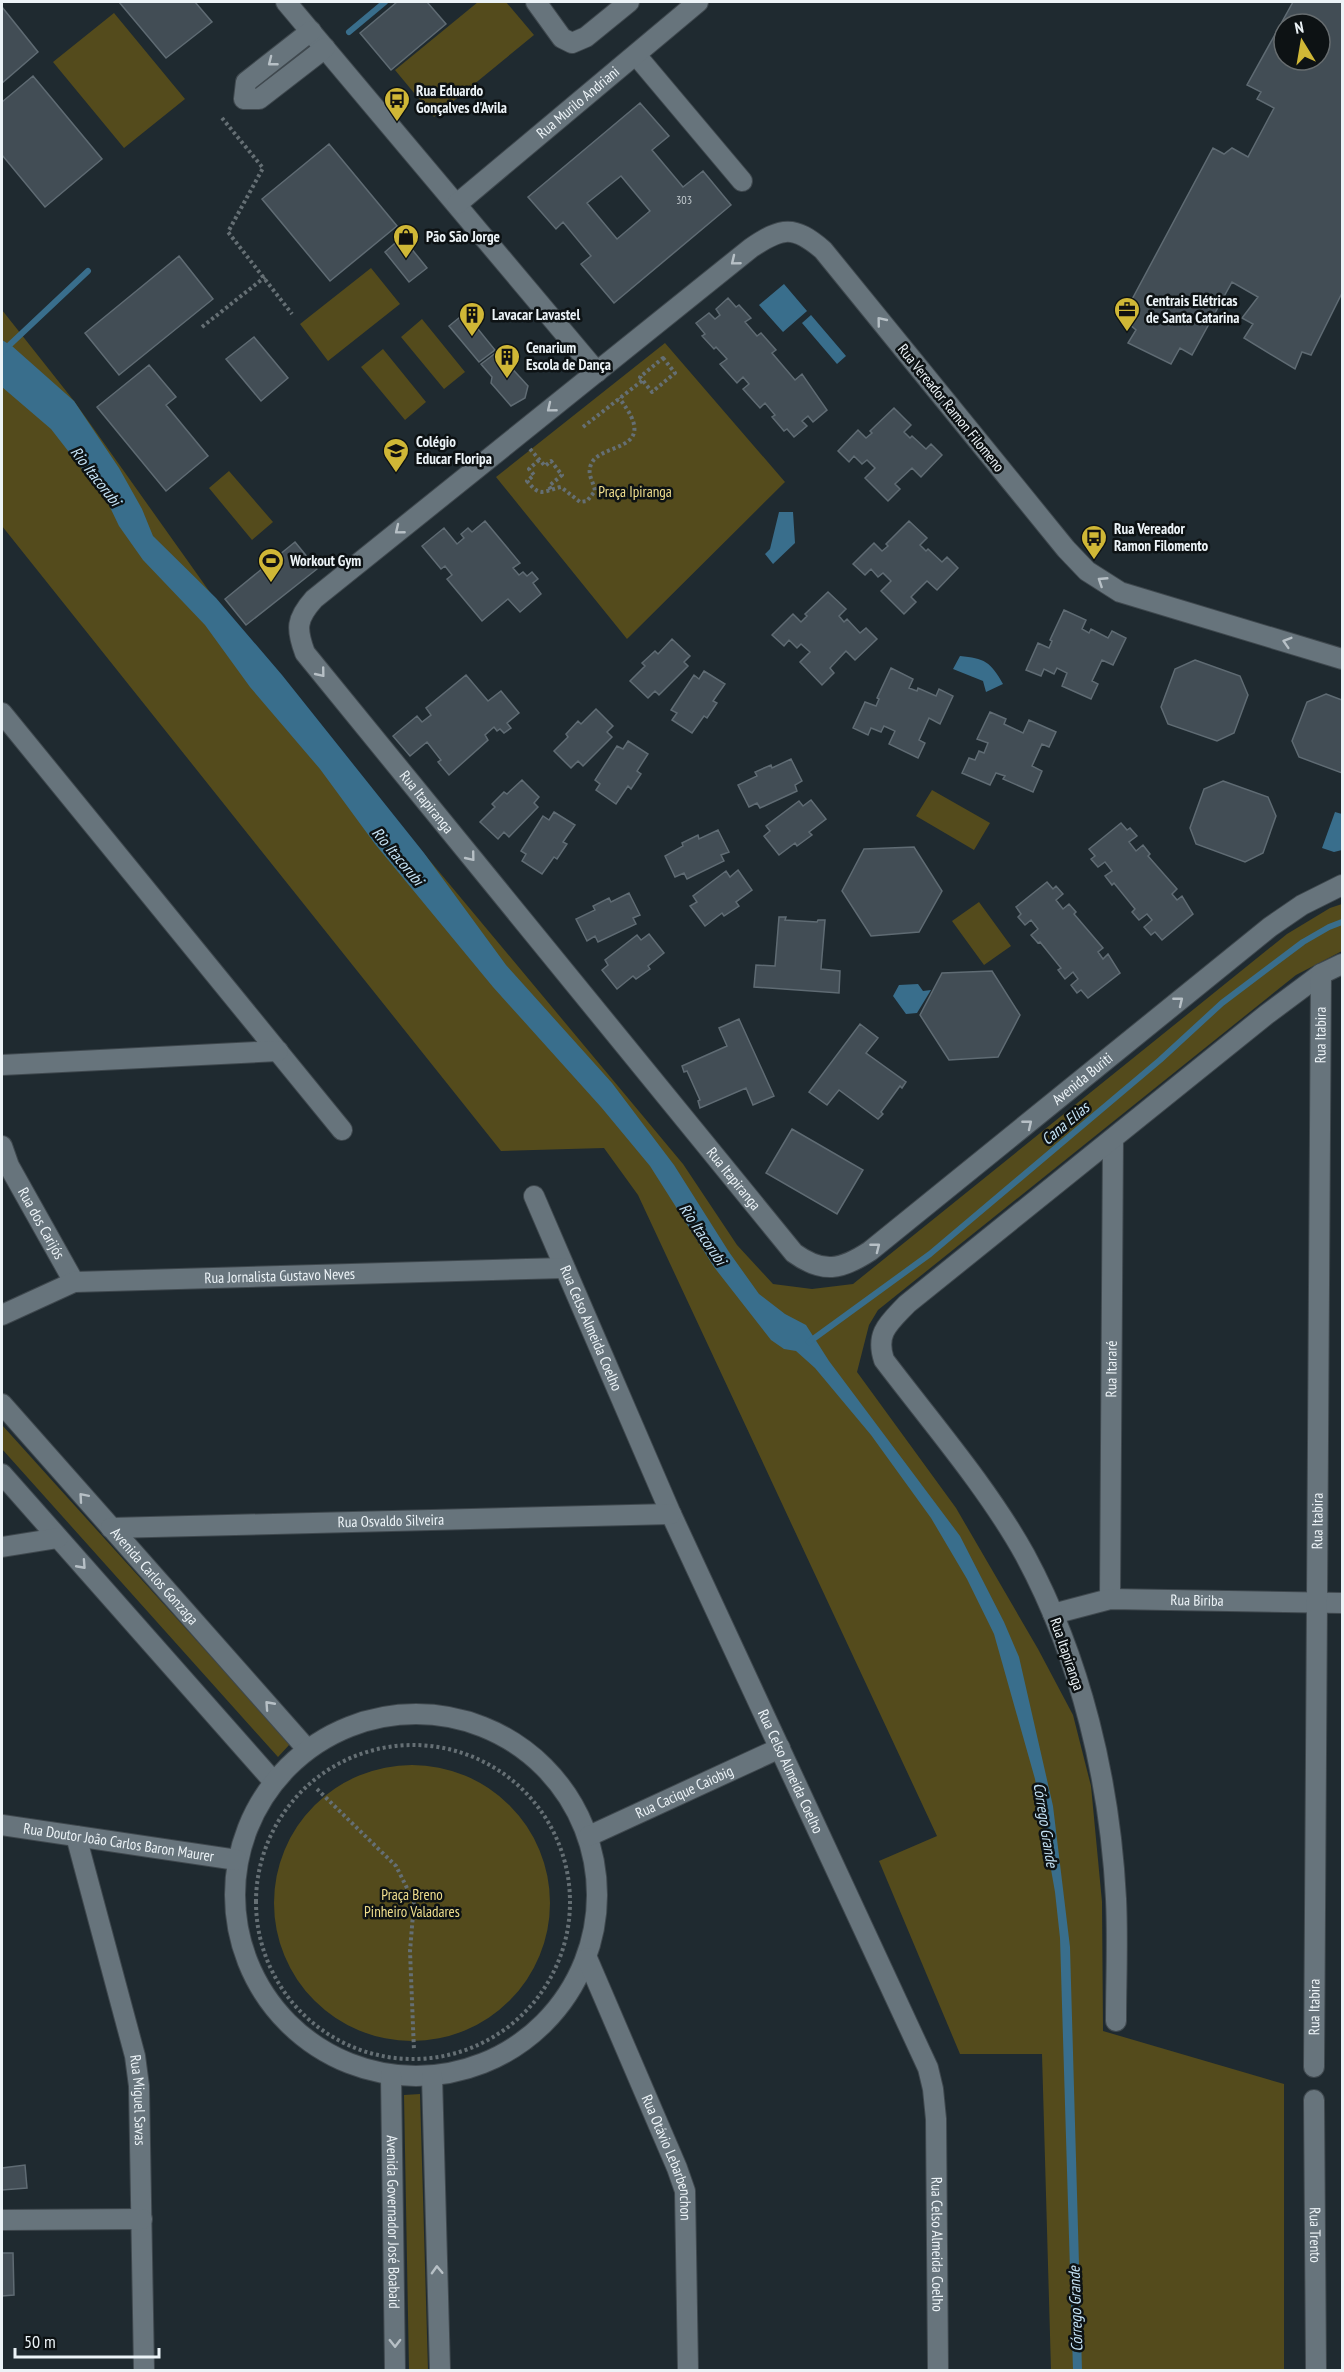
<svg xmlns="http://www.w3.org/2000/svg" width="1344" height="2372" font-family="'PT Sans Narrow',sans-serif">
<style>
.green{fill:#544b1c}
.water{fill:#396e8c}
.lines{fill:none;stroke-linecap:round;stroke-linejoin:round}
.stream{stroke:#396e8c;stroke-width:6}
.building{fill:#424d55;stroke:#5f6b73;stroke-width:1.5;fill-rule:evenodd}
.minor-casing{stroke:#3f484e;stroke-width:22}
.path{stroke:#656f74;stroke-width:4;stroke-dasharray:3 3;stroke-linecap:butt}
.minor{stroke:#67747c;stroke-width:20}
.oneway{stroke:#b7c0c6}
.labels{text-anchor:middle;stroke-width:5;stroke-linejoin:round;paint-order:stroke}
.number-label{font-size:12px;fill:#c2cace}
.poi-label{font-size:15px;font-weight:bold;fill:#ecf3f7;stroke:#0d1214;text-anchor:start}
.street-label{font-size:15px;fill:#ecf3f7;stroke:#0d1214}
.park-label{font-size:15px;fill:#f1df8e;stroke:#0d1214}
.water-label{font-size:16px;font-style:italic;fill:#c5e3f6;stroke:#0d1214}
</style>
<rect width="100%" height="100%" fill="#1f2a30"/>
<path class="green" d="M478,2H506L534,35L434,117L395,70Z
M114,13L185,99L124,148L53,62Z
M371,268L400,304L328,361L300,324Z
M2,310L74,401L234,626L683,1164L737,1245L773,1284L812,1289L853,1284L1287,934L1330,908L1342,904V951L1296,975L878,1310L869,1325L857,1372L956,1508L1038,1649L1073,1715L1091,1786L1102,1902L1103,2031L1284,2084V2370H1051L1042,2054H960L879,1861L937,1836L638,1195L604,1148L501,1151L2,526Z
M422,319L465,372L444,389L401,337Z
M665,343L785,482L627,639L496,477Z
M383,349L426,402L405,420L361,367Z
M229,471L273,522L252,540L209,488Z
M932,790L990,823L974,850L916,816Z
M979,902L1011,946L984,965L952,921Z
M2,1425L290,1744L278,1757L2,1449Z
M274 1903a138 138 0 1 1 276 0a138 138 0 1 1-276 0Z
M420,2094L428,2370H409L404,2095Z"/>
<path class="water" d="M784,284L807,311L783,332L759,305Z
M811,315L846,356L837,364L802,323Z
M2,340L12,346L74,401L119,468L142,509L153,536L216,598L282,675L424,853L506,965L612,1083L674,1165L729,1252L759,1294L785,1314L806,1325L829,1361L960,1536L1004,1622L1019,1657L1053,1806L1070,1947L1082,2370H1073L1060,1938L1055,1892L1035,1779L994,1634L967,1579L931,1518L871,1435L815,1368L796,1351L784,1349L771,1340L714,1267L650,1166L601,1107L493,987L375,844L320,769L250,687L205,625L143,560L119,526L107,501L51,429L2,387Z
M779,512H793L795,543L773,564L765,554L770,549Z
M960,656C984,658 991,662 1003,684L986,692L983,681L953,669Z
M1335,812L1342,814V850L1334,852L1322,848Z
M918,984L923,991L931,990L917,1013L906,1014L893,996L899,985Z"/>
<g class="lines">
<path class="stream" d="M349,32L385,2
M2,352L88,271
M809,1342L930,1254L1160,1060L1222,1003L1303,942L1329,927L1342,922"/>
</g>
<path class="building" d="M119,2H195L212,22L166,58Z
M397,2H427L446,24L391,70L360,33Z
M1293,2H1342V293L1311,355L1302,352L1295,369L1244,338L1253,324L1242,318L1258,297L1232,282L1192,355L1180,348L1171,364L1128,343L1136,330L1122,318L1213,148L1224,154L1232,148L1248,157L1274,108L1257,99L1261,92L1247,85ZM1284,24H1320V60H1284Z
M2,7L38,52L2,83Z
M33,76L102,159L45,207L2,155V102Z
M640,103L669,136L652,150L683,187L703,171L731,205L614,303L581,264L591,256L563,222L556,229L528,197ZM621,176L650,211L617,239L587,203Z
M329,144L397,226L330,281L262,199Z
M402,237L427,268L409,282L385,252Z
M179,256L213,299L119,375L85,333Z
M728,298L736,307L739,305L751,318L745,322L757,336L761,333L776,350L772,353L795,380L802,374L827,410L813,422L808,416L802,421L807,426L794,437L787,429L784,431L772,417L775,415L765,403L760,408L743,389L749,384L743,377L737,383L720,364L727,359L716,347L714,349L702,336L705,334L696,323L709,313L715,319L720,315L716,309Z
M465,313L495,350L479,362L449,326Z
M254,337L288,378L261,401L226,359Z
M497,352L528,386L525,398L511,406L491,383L492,377L481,364Z
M149,365L176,397L166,405L208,456L166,491L97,407Z
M894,408L911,425L904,432L910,438L912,436L926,449L931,444L942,455L921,477L912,468L895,484L900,489L888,501L865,478L875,468L867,460L862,464L854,456L849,462L838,451L858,430L866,438L872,433L870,431Z
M485,521L520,563L513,568L519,575L523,572L527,576L532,572L538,579L533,583L541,594L520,612L508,599L482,621L447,579L452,575L445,566L441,569L422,546L444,528L457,544L464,538L461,534L468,528L472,532Z
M909,521L927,538L920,545L926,551L928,549L942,562L947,557L958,568L937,590L927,581L911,597L916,602L904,614L881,591L891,581L883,573L878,577L871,569L865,575L853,564L874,543L882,551L888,546L886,544Z
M295,542L317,569L246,625L225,599Z
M828,592L846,609L839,616L844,622L847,619L860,633L866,628L877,639L855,660L846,651L830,668L834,673L822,685L800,662L810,652L801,644L797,648L789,640L784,646L772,635L793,614L801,622L807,616L805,614Z
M1064,610L1086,620L1082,629L1089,633L1091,629L1108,638L1112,631L1126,638L1113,665L1102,660L1092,681L1098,684L1091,699L1062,686L1067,673L1057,668L1054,674L1044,669L1041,676L1026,670L1038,643L1049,648L1052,641L1050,640Z
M672,639L690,656L684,662L688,666L659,695L655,691L648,698L630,681L645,666L642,663L655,651L658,654Z
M1195,660L1240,676L1248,695L1234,733L1217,741L1168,724L1161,707L1175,669Z
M891,668L913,679L909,688L917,691L918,688L936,696L939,689L953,696L940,724L929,718L919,740L925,743L918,758L889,744L895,731L884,726L881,732L871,728L868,735L853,728L865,702L876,706L879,699L877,698Z
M704,671L725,684L713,701L717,703L707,718L704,716L692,733L672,720L677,713L671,710L694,675L699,679Z
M466,675L488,701L501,691L519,713L507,723L511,728L504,733L500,729L497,731L494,727L485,735L488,740L449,775L438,762L441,760L427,742L410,756L393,736L417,716L422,722L431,715L426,708Z
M1326,694L1342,700V773L1299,757L1292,741L1307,702Z
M596,709L613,726L607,732L612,737L583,766L578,761L571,768L554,751L568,737L566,734L578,721L581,724Z
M990,712L1006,719L1004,724L1023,733L1029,720L1056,732L1049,747L1042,744L1032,766L1042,771L1033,792L1003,779L1005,776L996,773L990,785L962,773L969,758L975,760L979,751L984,753L988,743L977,739Z
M628,741L648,754L637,771L641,774L631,789L628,786L616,804L596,790L600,784L595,780L617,746L623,749Z
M791,759L802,781L795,785L797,791L760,808L757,803L749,807L738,785L757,776L755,772L771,765L772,768Z
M522,780L539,797L534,803L538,807L509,837L504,832L498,839L480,822L495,807L492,804L504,792L507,794Z
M1223,781L1268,797L1276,816L1263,853L1245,862L1196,844L1190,828L1204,789Z
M811,800L826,819L809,832L812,835L797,846L795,843L779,855L764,836L770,831L766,826L799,801L803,806Z
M554,812L575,825L563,842L567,844L557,859L554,857L542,874L522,861L526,854L521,851L543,816L549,820Z
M1121,823L1127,830L1130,828L1137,836L1129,842L1136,851L1143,845L1150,854L1148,856L1177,889L1172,894L1177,900L1182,896L1193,914L1162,940L1155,932L1151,935L1144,927L1152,920L1147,914L1139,920L1132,912L1135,909L1114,883L1112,885L1105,876L1112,871L1105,862L1098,867L1091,859L1095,856L1089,849Z
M718,830L729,852L721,855L724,861L687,879L684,873L675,877L665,856L683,846L682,843L698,835L699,839Z
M914,847L942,891L919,932L871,936L842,891L864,849Z
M738,870L752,890L736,902L739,906L724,916L722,913L705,926L690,906L697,902L693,896L726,871L730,877Z
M1047,882L1053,889L1056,886L1063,894L1056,900L1063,909L1069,904L1076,912L1074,914L1103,948L1098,952L1103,959L1108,954L1120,973L1088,998L1081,990L1077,993L1071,985L1078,979L1073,972L1065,979L1058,970L1061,968L1040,942L1038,943L1031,935L1038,929L1031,920L1025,925L1018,917L1021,914L1016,907Z
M629,893L640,915L633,918L636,924L598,942L595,936L587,941L576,919L595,910L593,906L609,898L611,902Z
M779,917H786L785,920L817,922L818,920H825L821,969L840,971L839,993L754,987L756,965L775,966Z
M649,934L664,953L648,966L650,969L636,979L633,976L617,989L602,970L608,965L605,960L637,935L641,940Z
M992,971L1020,1015L998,1057L949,1060L920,1015L942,973Z
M739,1019L774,1096L753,1105L746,1088L700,1108L698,1101L700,1100L687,1071L684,1072L682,1066L727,1046L719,1028Z
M860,1024L878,1038L866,1053L906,1082L902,1088L900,1086L881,1112L883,1114L878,1119L839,1090L827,1105L809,1092Z
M792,1129L863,1170L837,1214L766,1173Z
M25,2165L27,2188L2,2190V2168Z
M2,2253H13L14,2295L2,2296Z"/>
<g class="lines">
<defs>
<g id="minor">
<path d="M286,2L597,372"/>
<path d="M536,2L562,38L572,43L586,37L629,2"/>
<path d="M311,31L246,82L244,99H259L325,48"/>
<path d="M636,55L742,181"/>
<path id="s1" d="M457,204L698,2"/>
<path id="s2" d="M1342,659L1120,592L1087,571L1066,549L823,250C794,225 782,227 751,248L314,599C296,619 296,629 305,653L794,1253C823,1274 841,1270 870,1251L1270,927L1302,905L1342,885"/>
<path d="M2,713L342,1130"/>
<path d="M2,1065L278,1051"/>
<path id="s3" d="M2,1146L9,1166L74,1282"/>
<path id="s4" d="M534,1196L671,1514L928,2068L933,2089L936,2119L938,2370"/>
<path id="s5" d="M2,1315L74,1282L564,1268"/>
<path id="s6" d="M2,1404L307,1749"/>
<path d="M2,1474L274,1782"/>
<path id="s7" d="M111,1528L671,1514"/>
<path d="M2,1547L58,1538"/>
<path id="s8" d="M1110,1599L1113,1139"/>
<path id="s9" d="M1053,1614L1110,1599L1342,1603"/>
<circle cx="416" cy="1895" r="181"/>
<path id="s10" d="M2,1825L237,1860"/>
<path id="s11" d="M76,1836L135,2056L139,2086L144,2370"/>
<path id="s12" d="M589,1836L780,1748"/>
<path id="s13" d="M587,1958L677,2168L685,2191L688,2370"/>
<path d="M1116,2021C1116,1981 1118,1939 1116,1899C1110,1781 1081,1659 1025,1555C988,1488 931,1422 884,1360C875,1333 889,1323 907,1304L1266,1015L1321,974L1342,964"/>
<path id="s14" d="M1314,2067L1321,974"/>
<path id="s15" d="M391,2075L395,2370"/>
<path d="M432,2076L440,2370"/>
<path id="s16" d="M1314,2100L1316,2370"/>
<path d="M2,2220L142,2219"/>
</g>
</defs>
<use href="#minor" class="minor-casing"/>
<path class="path" d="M222,118L263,168L228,232L292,314
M202,327L265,277
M663,358L675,373L652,392L640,377Z
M583,427L643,380
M530,449L545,466L551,461L562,475L549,486L552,491
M539,460L529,469L534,475L527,481C541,498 543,491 561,487L580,502L587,501L595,491C594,483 588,476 590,468C594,440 665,456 619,398
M256 1902a157 157 0 1 1 314 0a157 157 0 1 1-314 0Z
M317,1789L396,1866L414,1902L410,1951L414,2051"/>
<use href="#minor" class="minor"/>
</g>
<defs><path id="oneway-chevron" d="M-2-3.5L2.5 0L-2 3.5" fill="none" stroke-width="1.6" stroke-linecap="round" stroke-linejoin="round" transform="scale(1.5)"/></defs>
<g class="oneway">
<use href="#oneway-chevron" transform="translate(272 62) rotate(142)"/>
<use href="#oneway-chevron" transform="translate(735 261) rotate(141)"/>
<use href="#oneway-chevron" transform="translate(881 321) rotate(-129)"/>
<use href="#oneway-chevron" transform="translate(551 408) rotate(141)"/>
<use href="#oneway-chevron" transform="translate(399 530) rotate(141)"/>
<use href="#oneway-chevron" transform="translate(1102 581) rotate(-147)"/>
<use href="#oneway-chevron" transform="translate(1287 642) rotate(-163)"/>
<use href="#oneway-chevron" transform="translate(321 673) rotate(51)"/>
<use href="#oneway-chevron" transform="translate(471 857) rotate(51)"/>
<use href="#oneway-chevron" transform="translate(1179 1001) rotate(-39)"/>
<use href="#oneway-chevron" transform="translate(1028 1124) rotate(-39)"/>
<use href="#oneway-chevron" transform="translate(876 1247) rotate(-38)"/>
<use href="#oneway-chevron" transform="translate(83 1497) rotate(-131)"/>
<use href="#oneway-chevron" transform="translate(82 1565) rotate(48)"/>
<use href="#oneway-chevron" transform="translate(269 1705) rotate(-132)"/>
<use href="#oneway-chevron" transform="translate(437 2270) rotate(-92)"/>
<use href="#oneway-chevron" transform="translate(395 2343) rotate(89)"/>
</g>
<defs>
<symbol id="bus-pin" viewBox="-11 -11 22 30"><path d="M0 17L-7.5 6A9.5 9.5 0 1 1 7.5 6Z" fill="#d0b736" stroke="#0d1214"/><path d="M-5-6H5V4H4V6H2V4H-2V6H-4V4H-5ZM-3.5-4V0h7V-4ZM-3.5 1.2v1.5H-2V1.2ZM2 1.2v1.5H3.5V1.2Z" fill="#111"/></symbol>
<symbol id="shop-pin" viewBox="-11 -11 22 30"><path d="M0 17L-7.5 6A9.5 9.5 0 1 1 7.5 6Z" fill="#d0b736" stroke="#0d1214"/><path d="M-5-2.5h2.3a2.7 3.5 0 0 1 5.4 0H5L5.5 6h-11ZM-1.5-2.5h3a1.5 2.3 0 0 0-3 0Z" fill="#111"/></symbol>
<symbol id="office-pin" viewBox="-11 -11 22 30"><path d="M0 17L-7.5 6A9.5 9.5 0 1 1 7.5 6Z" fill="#d0b736" stroke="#0d1214"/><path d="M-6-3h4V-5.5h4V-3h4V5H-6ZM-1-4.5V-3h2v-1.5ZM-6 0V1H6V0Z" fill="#111"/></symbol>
<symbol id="building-pin" viewBox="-11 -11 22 30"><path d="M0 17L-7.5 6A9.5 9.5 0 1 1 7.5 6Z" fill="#d0b736" stroke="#0d1214"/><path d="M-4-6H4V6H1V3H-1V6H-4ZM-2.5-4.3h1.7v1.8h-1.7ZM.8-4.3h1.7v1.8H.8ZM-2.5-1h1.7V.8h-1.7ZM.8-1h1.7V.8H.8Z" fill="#111"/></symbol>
<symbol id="school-pin" viewBox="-11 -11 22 30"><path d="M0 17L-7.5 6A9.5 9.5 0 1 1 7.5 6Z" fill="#d0b736" stroke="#0d1214"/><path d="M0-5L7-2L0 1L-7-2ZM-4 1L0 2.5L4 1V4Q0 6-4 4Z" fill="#111"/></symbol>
<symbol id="stadium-pin" viewBox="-11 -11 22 30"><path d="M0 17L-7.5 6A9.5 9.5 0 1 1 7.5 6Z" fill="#d0b736" stroke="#0d1214"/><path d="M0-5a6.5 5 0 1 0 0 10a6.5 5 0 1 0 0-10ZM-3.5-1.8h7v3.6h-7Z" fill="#111"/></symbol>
</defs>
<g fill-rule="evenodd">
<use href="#bus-pin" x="382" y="85" width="30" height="40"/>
<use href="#shop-pin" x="391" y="222" width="30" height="40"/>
<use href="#office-pin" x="1112" y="295" width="30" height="40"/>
<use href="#building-pin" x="457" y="300" width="30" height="40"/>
<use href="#building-pin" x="492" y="342" width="30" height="40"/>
<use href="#school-pin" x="381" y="436" width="30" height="40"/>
<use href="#bus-pin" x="1079" y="523" width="30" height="40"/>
<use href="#stadium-pin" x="256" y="546" width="30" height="40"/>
</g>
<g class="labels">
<g class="number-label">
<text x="684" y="204">303</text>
</g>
<g class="poi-label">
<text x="416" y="96">Rua Eduardo<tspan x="416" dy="17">Gonçalves d'Avila</tspan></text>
<text x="426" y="242">Pão São Jorge</text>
<text x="1146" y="306">Centrais Elétricas<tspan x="1146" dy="17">de Santa Catarina</tspan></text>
<text x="492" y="320">Lavacar Lavastel</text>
<text x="526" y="353">Cenarium<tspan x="526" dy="17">Escola de Dança</tspan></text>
<text x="416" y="447">Colégio<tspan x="416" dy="17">Educar Floripa</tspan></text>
<text x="1114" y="534">Rua Vereador<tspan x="1114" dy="17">Ramon Filomento</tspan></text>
<text x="290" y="566">Workout Gym</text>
</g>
<g class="street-label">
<text dy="5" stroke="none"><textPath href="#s1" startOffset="158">Rua Murilo Andriani</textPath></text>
<text transform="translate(951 408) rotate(51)" y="5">Rua Vereador Ramon Filomeno</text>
<text dy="5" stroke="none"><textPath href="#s2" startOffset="1580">Rua Itapiranga</textPath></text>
<text dy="5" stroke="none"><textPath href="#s14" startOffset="1032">Rua Itabira</textPath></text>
<text dy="5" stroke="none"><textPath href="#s2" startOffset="2518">Avenida Buriti</textPath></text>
<text dy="5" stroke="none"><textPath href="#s2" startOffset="2066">Rua Itapiranga</textPath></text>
<text dy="5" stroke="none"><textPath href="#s3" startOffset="87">Rua dos Carijós</textPath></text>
<text dy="5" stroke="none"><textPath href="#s5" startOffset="285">Rua Jornalista Gustavo Neves</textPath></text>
<text dy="5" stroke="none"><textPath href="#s4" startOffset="144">Rua Celso Almeida Coelho</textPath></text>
<text dy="5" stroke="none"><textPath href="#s8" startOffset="230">Rua Itararé</textPath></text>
<text dy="5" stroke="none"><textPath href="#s7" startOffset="280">Rua Osvaldo Silveira</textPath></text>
<text dy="5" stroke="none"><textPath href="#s14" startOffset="546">Rua Itabira</textPath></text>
<text dy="5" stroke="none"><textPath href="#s6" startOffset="230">Avenida Carlos Gonzaga</textPath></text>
<text dy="5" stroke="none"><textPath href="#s9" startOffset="146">Rua Biriba</textPath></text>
<text transform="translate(1067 1654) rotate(71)" y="5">Rua Itapiranga</text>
<text dy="5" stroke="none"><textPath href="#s4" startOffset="630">Rua Celso Almeida Coelho</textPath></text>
<text dy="5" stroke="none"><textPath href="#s12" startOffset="105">Rua Cacique Caiobig</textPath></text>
<text dy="5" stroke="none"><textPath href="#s10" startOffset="118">Rua Doutor João Carlos Baron Maurer</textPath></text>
<text dy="5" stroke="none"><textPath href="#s14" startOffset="60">Rua Itabira</textPath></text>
<text dy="5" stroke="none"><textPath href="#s11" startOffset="272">Rua Miguel Savas</textPath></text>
<text dy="5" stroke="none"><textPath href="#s13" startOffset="216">Rua Otávio Lebarbenchon</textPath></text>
<text dy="5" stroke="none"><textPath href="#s15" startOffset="147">Avenida Governador José Boabaid</textPath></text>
<text dy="5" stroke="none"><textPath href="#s16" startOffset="135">Rua Trento</textPath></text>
<text dy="5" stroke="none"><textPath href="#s4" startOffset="1134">Rua Celso Almeida Coelho</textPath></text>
</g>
<g class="park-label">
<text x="635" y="497">Praça Ipiranga</text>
<text x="412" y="1900">Praça Breno<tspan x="412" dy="17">Pinheiro Valadares</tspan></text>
</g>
<g class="water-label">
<text transform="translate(96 476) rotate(52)" y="6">Rio Itacorubi</text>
<text transform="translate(398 856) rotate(50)" y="6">Rio Itacorubi</text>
<text transform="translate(1065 1123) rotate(-40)" y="6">Cana Elias</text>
<text transform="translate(703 1234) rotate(56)" y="6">Rio Itacorubi</text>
<text transform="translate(1046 1825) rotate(81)" y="6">Córrego Grande</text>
<text transform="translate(1075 2309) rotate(-92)" y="6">Córrego Grande</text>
</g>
</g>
<rect width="1344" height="2372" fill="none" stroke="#ecf3f7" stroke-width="6"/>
<g transform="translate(1302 42) rotate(349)"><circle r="28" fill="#0d1214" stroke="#666c6f" stroke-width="1.5"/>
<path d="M0-4.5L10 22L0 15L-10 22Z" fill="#d0b736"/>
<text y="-9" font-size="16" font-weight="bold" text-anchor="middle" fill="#ecf3f7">N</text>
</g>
<path d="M15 2348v9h144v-9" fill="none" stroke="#ecf3f7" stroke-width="3"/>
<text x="24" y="2348" font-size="18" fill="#ecf3f7" stroke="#0d1214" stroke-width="4.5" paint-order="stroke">50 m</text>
</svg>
